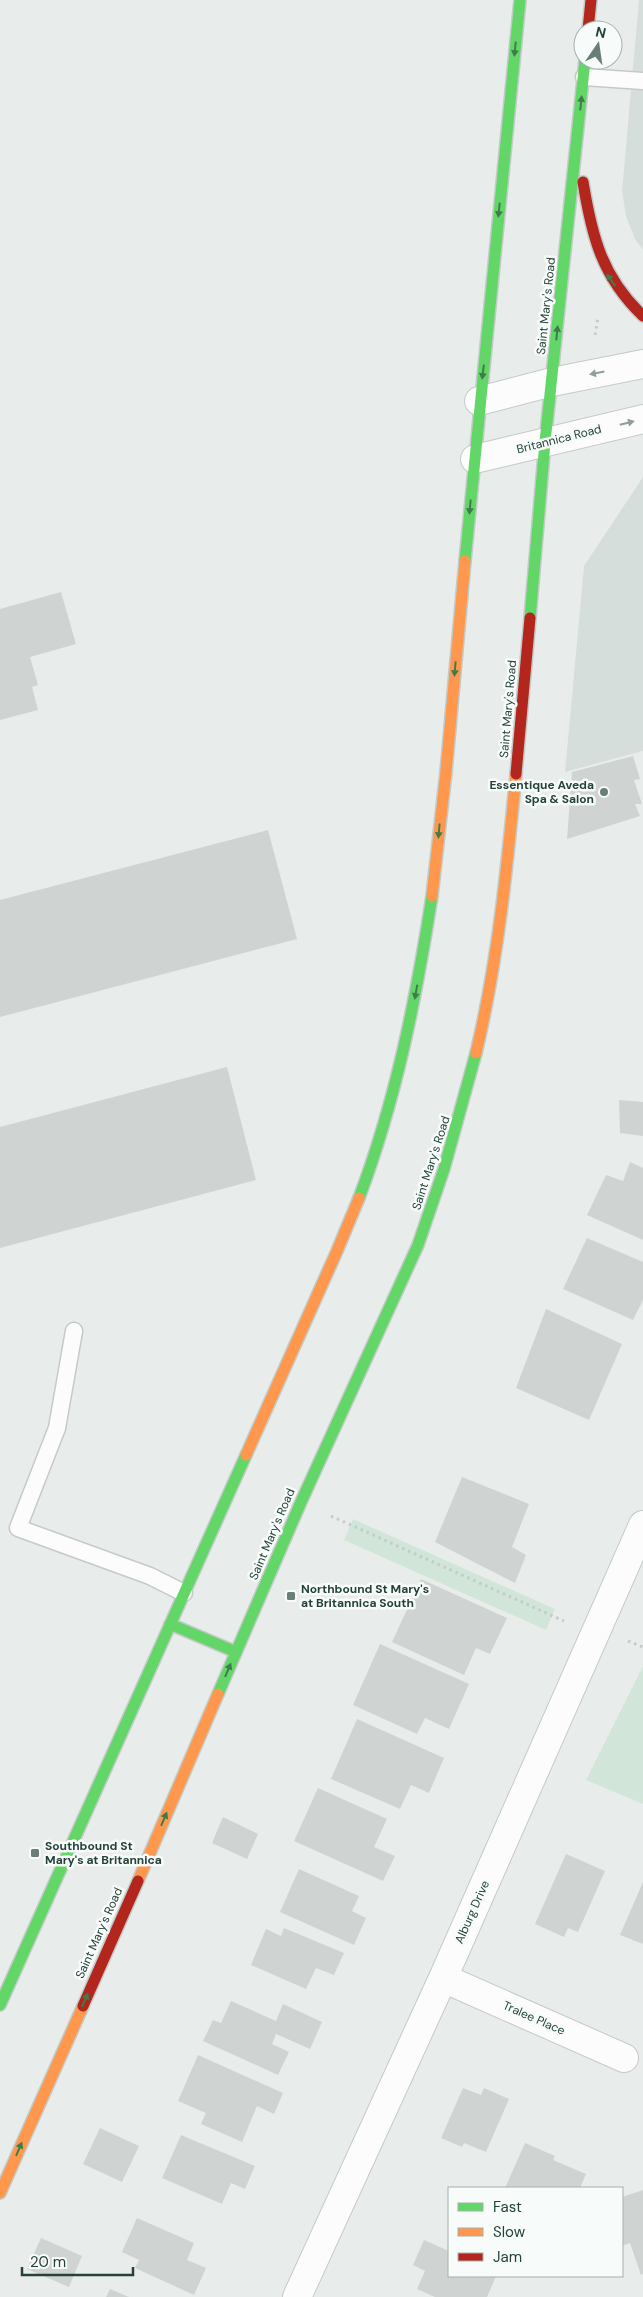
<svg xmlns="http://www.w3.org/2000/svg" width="643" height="2297" font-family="'DM Sans',sans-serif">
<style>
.built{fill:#d6dedb}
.green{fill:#d1e6d8}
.building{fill:#cfd4d2}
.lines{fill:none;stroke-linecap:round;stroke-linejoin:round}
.lane-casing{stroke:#c5cac8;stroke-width:19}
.street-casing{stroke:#c5cac8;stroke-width:30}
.fast-casing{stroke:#c3cbc8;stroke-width:14}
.slow-casing{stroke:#c3cbc8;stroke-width:14}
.jam-casing{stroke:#c3cbc8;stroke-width:14}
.path{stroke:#c3ccca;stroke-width:3;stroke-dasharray:2.5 4;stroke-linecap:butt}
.lane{stroke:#fcfcfc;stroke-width:16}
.street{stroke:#fcfcfc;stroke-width:28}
.fast{stroke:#63d668;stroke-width:11}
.slow{stroke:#ff974d;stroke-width:11}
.jam{stroke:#b3261e;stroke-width:11}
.oneway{fill:#3d7d4c}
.oneway2{fill:#909f9b}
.poi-dot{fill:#697e78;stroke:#f7fbf9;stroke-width:2}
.labels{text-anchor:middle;stroke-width:5;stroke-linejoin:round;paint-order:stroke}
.street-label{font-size:12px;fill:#24423a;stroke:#f7fbf9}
.poi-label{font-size:12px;font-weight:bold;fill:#24423a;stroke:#f7fbf9;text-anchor:start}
</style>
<rect width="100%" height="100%" fill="#e8edeb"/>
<path class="built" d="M639,0H643V250L635,239L626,216L622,191Z
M643,477V751L565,772L584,566Z"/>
<path class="green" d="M353,1519L555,1609L546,1630L344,1540Z
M643,1666V1804L586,1780Z"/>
<path class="building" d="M61,592L76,644L30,657L38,685L32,687L38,710L0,720V609Z
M633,756L640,779L634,780L642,804H635L640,816L567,839L572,772Z
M268,830L297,939L0,1017V900Z
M227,1067L256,1180L0,1248V1127Z
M619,1100L643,1102V1136L620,1133Z
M630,1162L643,1168V1240L587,1215L606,1175L623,1181Z
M587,1238L643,1262V1300L633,1320L563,1289Z
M546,1309L622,1344L589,1420L516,1388Z
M462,1477L529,1504L512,1547L526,1555L515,1583L435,1542Z
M421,1579L507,1618L490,1654L476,1648L464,1675L392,1642Z
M380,1644L469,1684L449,1729L425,1718L417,1734L353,1705Z
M357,1719L444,1758L429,1793L411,1785L400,1809L331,1779Z
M318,1788L387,1819L374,1847L395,1856L383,1881L294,1841Z
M223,1817L258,1834L247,1859L212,1843Z
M566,1854L605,1871L578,1932L568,1928L564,1937L535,1924Z
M299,1869L359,1896L352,1911L366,1918L354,1945L280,1912Z
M643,1882V1944L620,1935Z
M284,1928L344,1953L334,1975L316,1968L306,1989L251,1965L266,1929L281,1936Z
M231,2001L276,2021L283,2004L322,2022L310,2049L276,2034L272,2044L289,2052L278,2075L203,2041L213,2020L221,2023Z
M198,2055L283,2093L274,2114L257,2106L242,2142L201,2124L206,2113L178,2101Z
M463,2088L481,2095L484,2088L509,2099L486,2152L464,2143L462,2147L441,2138Z
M100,2128L139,2146L122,2182L83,2164Z
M181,2135L255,2166L245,2189L231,2183L222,2204L162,2178Z
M525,2143L555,2156L553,2160L586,2174L580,2188H505Z
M643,2190V2274L641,2275L630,2243L622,2246V2197Z
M137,2218L194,2243L187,2260L206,2268L194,2295L135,2268L139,2260L122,2252Z
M41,2238L82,2256L69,2287L27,2269Z
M424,2240L449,2251V2276H496L487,2297H435L417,2289L425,2271L413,2265Z
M110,2289L129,2297H106Z"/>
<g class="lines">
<defs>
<path id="lane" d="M584,77L643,81
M74,1331L57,1428L18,1528L150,1576L184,1593"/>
<path id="street" d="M479,401L552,382L643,364
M475,459L643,419
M443,1978L624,2058
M297,2297L443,1978L643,1525"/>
<path id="fast" d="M465,561L520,0
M530,618L545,442L585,60
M359,1198C396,1100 416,999 432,896
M170,1624L236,1652
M218,1694L301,1502L418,1245L444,1169L476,1053
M0,2005L246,1455"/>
<path id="slow" d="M432,896L446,772L465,561
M476,1053C498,961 507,867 516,774
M246,1455L337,1251L359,1198
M138,1881L218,1694
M0,2193L83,2006"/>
<path id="jam" d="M588,30L591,0
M583,182C592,237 602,277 643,316
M516,774L530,618
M83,2006L138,1881"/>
</defs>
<use href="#lane" class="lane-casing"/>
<use href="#street" class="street-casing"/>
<use href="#fast" class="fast-casing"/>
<use href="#slow" class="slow-casing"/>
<use href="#jam" class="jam-casing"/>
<path class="path" d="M595,335L598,317
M331,1516L564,1621
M628,1641L643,1647"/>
<use href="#lane" class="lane"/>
<use href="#street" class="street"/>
<use href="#fast" class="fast"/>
<use href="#slow" class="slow"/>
<use href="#jam" class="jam"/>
</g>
<defs><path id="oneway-solid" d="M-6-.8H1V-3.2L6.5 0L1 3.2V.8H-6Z" transform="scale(1.25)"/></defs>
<g class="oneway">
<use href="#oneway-solid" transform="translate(515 49) rotate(96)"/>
<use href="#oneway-solid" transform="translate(581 103) rotate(-84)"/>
<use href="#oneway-solid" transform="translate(499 210) rotate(96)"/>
<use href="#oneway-solid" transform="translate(611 280) rotate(-126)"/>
<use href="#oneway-solid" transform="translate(557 333) rotate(-84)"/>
<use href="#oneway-solid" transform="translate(483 372) rotate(97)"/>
<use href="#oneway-solid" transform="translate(470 507) rotate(95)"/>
<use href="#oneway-solid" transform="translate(455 669) rotate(95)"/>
<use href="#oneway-solid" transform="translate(439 831) rotate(95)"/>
<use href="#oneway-solid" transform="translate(416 992) rotate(100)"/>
<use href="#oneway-solid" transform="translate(228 1670) rotate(-67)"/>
<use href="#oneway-solid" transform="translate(164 1819) rotate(-67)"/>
<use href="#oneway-solid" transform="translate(85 2000) rotate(-66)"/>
<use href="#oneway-solid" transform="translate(19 2149) rotate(-67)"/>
</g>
<g class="oneway2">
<use href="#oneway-solid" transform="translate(597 373) rotate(169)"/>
<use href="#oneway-solid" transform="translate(627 423) rotate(-14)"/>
</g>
<g class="poi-dot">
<circle cx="604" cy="792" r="5"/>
<rect x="286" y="1591" width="10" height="10" rx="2.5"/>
<rect x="30" y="1848" width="10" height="10" rx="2.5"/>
</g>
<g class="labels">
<g class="street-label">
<text transform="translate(546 306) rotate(-84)" y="4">Saint Mary's Road</text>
<text transform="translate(559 439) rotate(-14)" y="4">Britannica Road</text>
<text transform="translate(508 709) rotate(-85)" y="4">Saint Mary's Road</text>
<text transform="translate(431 1163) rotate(-72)" y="4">Saint Mary's Road</text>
<text transform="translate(272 1534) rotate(-67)" y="4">Saint Mary's Road</text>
<text transform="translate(472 1912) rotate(-66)" y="4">Alburg Drive</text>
<text transform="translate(99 1933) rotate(-66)" y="4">Saint Mary's Road</text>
<text transform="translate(534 2018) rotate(24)" y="4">Tralee Place</text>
</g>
<g class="poi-label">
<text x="594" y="789" text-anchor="end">Essentique Aveda<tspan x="594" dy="14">Spa &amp; Salon</tspan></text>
<text x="301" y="1593">Northbound St Mary's<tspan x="301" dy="14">at Britannica South</tspan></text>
<text x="45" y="1850">Southbound St<tspan x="45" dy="14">Mary's at Britannica</tspan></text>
</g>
</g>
<rect x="448" y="2187" width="175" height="90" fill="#f7fbf9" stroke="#a3b1ad"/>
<rect x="458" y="2203" width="25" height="8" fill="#63d668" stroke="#a3b1ad"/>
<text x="493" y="2212" font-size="15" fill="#24423a">Fast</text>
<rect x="458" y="2228" width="25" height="8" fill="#ff974d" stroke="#a3b1ad"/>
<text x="493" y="2237" font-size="15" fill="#24423a">Slow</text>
<rect x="458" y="2253" width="25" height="8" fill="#b3261e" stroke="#a3b1ad"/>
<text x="493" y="2262" font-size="15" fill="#24423a">Jam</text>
<g transform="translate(598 45) rotate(13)"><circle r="24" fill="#f7fbf9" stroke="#a3b1ad"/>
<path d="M0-4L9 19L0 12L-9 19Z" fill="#697e78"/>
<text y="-8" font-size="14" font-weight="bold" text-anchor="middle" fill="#24423a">N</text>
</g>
<path d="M22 2267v8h111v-8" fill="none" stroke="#24423a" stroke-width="2.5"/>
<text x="30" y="2267" font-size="15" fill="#24423a" stroke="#f7fbf9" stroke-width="4" paint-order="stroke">20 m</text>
</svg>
